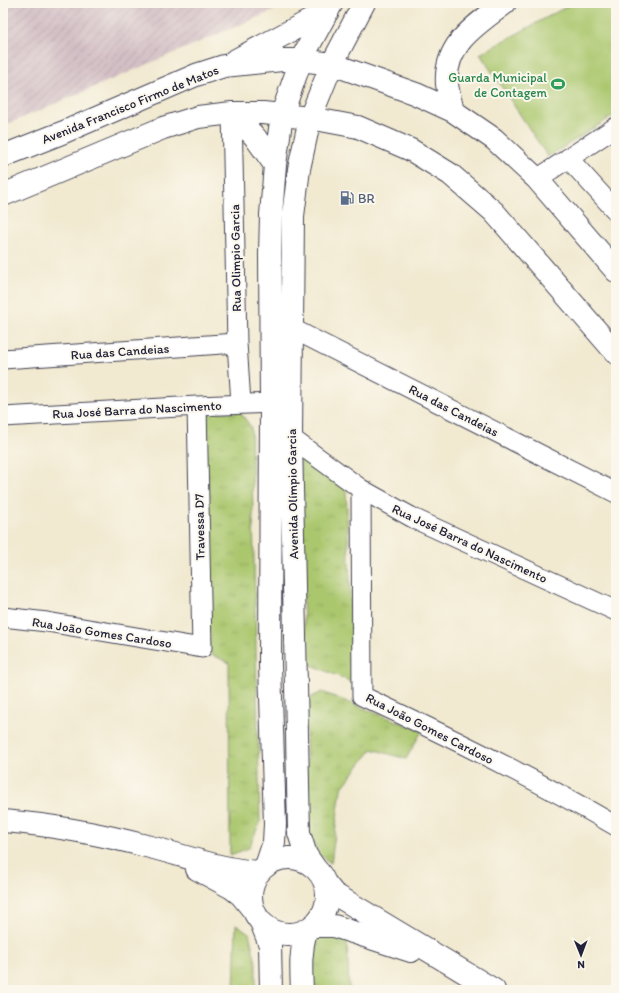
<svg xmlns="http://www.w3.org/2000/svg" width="619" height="993" font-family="Itim,sans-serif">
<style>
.industrial{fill:url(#industrial-furrows)}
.park{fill:url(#park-tufts);stroke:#667454}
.pitch{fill:#abc76e;stroke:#667454}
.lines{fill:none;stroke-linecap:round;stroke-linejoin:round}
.street-casing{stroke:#414051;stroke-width:21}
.secondary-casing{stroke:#414051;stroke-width:24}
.street{stroke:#fff;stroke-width:19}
.secondary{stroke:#fff;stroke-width:22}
.labels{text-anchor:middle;stroke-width:4;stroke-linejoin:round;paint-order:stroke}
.leisure-label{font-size:13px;fill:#27864d;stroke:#fbf7ec;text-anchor:end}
.street-label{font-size:13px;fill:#22223b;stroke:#fbf7ec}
.service-label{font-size:13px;fill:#4e5e75;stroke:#fbf7ec;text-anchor:start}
</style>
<defs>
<pattern id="industrial-furrows" width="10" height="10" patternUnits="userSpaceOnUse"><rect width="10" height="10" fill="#d2bec4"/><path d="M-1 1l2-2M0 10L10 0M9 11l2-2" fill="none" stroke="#b4a3a9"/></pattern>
<pattern id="park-tufts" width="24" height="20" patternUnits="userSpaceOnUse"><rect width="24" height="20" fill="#abc76e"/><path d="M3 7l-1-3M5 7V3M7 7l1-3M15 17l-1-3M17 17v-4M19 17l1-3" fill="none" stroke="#93ab60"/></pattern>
</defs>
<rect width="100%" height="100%" fill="#fbf7ec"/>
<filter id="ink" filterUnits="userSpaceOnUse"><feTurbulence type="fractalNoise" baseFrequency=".025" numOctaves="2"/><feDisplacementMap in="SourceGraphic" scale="8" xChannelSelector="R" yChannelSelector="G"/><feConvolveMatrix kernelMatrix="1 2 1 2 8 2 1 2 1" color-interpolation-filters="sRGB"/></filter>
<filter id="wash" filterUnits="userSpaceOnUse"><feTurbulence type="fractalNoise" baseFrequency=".012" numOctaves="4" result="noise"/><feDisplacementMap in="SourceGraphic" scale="16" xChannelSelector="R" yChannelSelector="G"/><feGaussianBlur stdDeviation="0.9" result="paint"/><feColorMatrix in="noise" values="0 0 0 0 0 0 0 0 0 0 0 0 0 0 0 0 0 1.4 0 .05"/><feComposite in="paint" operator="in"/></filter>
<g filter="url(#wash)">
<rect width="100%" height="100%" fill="#f1e9d0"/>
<path class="industrial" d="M3,3H291L3,126Z"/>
<path class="park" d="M211,412H240L251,427L260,822L249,848L230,855L229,663L209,653L201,426Z
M299,458L346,489L354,683L305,662Z
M322,692L422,731L406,759L372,749L341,789L331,863L318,854L307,830L306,700Z
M236,924L249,933L256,962V990H234Z
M319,935H347L349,990H310L309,961Z"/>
<path class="pitch" d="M573,3H613L616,7V114L548,157L480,54Z"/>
</g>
<g filter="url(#ink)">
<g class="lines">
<defs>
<path id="street" d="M232,113L237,343L241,403
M568,158L616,211
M537,179L616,127
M293,329L616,493
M3,359L237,343
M3,417L197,406L271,403
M291,438L361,489L415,519L616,611
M361,489L362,696C448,736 534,778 616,826
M3,617L47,622L202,648L197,406"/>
<path id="secondary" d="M234,61L328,11
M453,111C451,102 448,93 447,84C444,43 477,25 505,3
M232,113L255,137L275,165
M3,156L64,132L196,75L224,66L282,60H301L332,64L416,94L453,111L494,139L537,179L616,271
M3,195L163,128L198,117L232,113H263L310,118L358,127L411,150L450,174L494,212L616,353
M3,821C53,825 101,834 150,847C186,856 222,870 259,872
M251 896a38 38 0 1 1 76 0a38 38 0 1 1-76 0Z
M266,866L274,842L275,824L270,665L271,403L270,254L271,215L275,165L282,114L301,60L332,3
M315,868L306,855L299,833L291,438L293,216L299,169L310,118L332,64L364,3
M197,869L232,888L241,895L254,911
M326,884L334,894L346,901L494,990
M261,922L270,945L271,990
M312,926H334L411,951
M302,990C301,968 300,952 306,930"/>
</defs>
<use href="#street" class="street-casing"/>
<use href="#secondary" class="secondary-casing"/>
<use href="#street" class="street"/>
<use href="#secondary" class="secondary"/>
</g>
</g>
<defs>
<symbol id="stadium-bare" viewBox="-9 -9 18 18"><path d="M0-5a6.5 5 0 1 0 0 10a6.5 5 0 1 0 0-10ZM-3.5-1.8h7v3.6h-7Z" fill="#2e9e5b" stroke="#fbf7ec" stroke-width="2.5" paint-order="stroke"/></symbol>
<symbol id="fuel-bare" viewBox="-9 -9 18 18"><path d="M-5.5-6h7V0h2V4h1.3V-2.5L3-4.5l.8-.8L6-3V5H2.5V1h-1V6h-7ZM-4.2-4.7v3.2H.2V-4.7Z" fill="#5c6f8a" stroke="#fbf7ec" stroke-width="2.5" paint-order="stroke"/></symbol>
</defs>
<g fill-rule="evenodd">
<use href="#stadium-bare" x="548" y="74" width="20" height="20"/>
<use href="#fuel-bare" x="337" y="188" width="20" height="20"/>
</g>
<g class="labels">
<g class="leisure-label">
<text x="547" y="82">Guarda Municipal<tspan x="547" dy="15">de Contagem</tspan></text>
</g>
<g class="street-label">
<text transform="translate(130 104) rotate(-22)" y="5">Avenida Francisco Firmo de Matos</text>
<text transform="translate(235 258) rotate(-91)" y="5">Rua Olimpio Garcia</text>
<text transform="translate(120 351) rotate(-4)" y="5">Rua das Candeias</text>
<text transform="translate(137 409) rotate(-3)" y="5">Rua José Barra do Nascimento</text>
<text transform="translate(454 410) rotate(27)" y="5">Rua das Candeias</text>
<text transform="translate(292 494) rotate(-91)" y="5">Avenida Olímpio Garcia</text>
<text transform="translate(199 527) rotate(-91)" y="5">Travessa D7</text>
<text transform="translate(470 543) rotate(25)" y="5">Rua José Barra do Nascimento</text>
<text transform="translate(102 632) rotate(9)" y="5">Rua João Gomes Cardoso</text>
<text transform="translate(430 728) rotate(27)" y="5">Rua João Gomes Cardoso</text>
</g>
<g class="service-label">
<text x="358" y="203">BR</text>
</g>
</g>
<rect width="619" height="993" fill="none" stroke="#fbf7ec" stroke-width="16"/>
<g transform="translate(581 955) rotate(179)" stroke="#fbf7ec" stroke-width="3" paint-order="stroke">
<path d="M0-3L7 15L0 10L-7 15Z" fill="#22223b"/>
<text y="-6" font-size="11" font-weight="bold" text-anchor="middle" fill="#22223b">N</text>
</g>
</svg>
